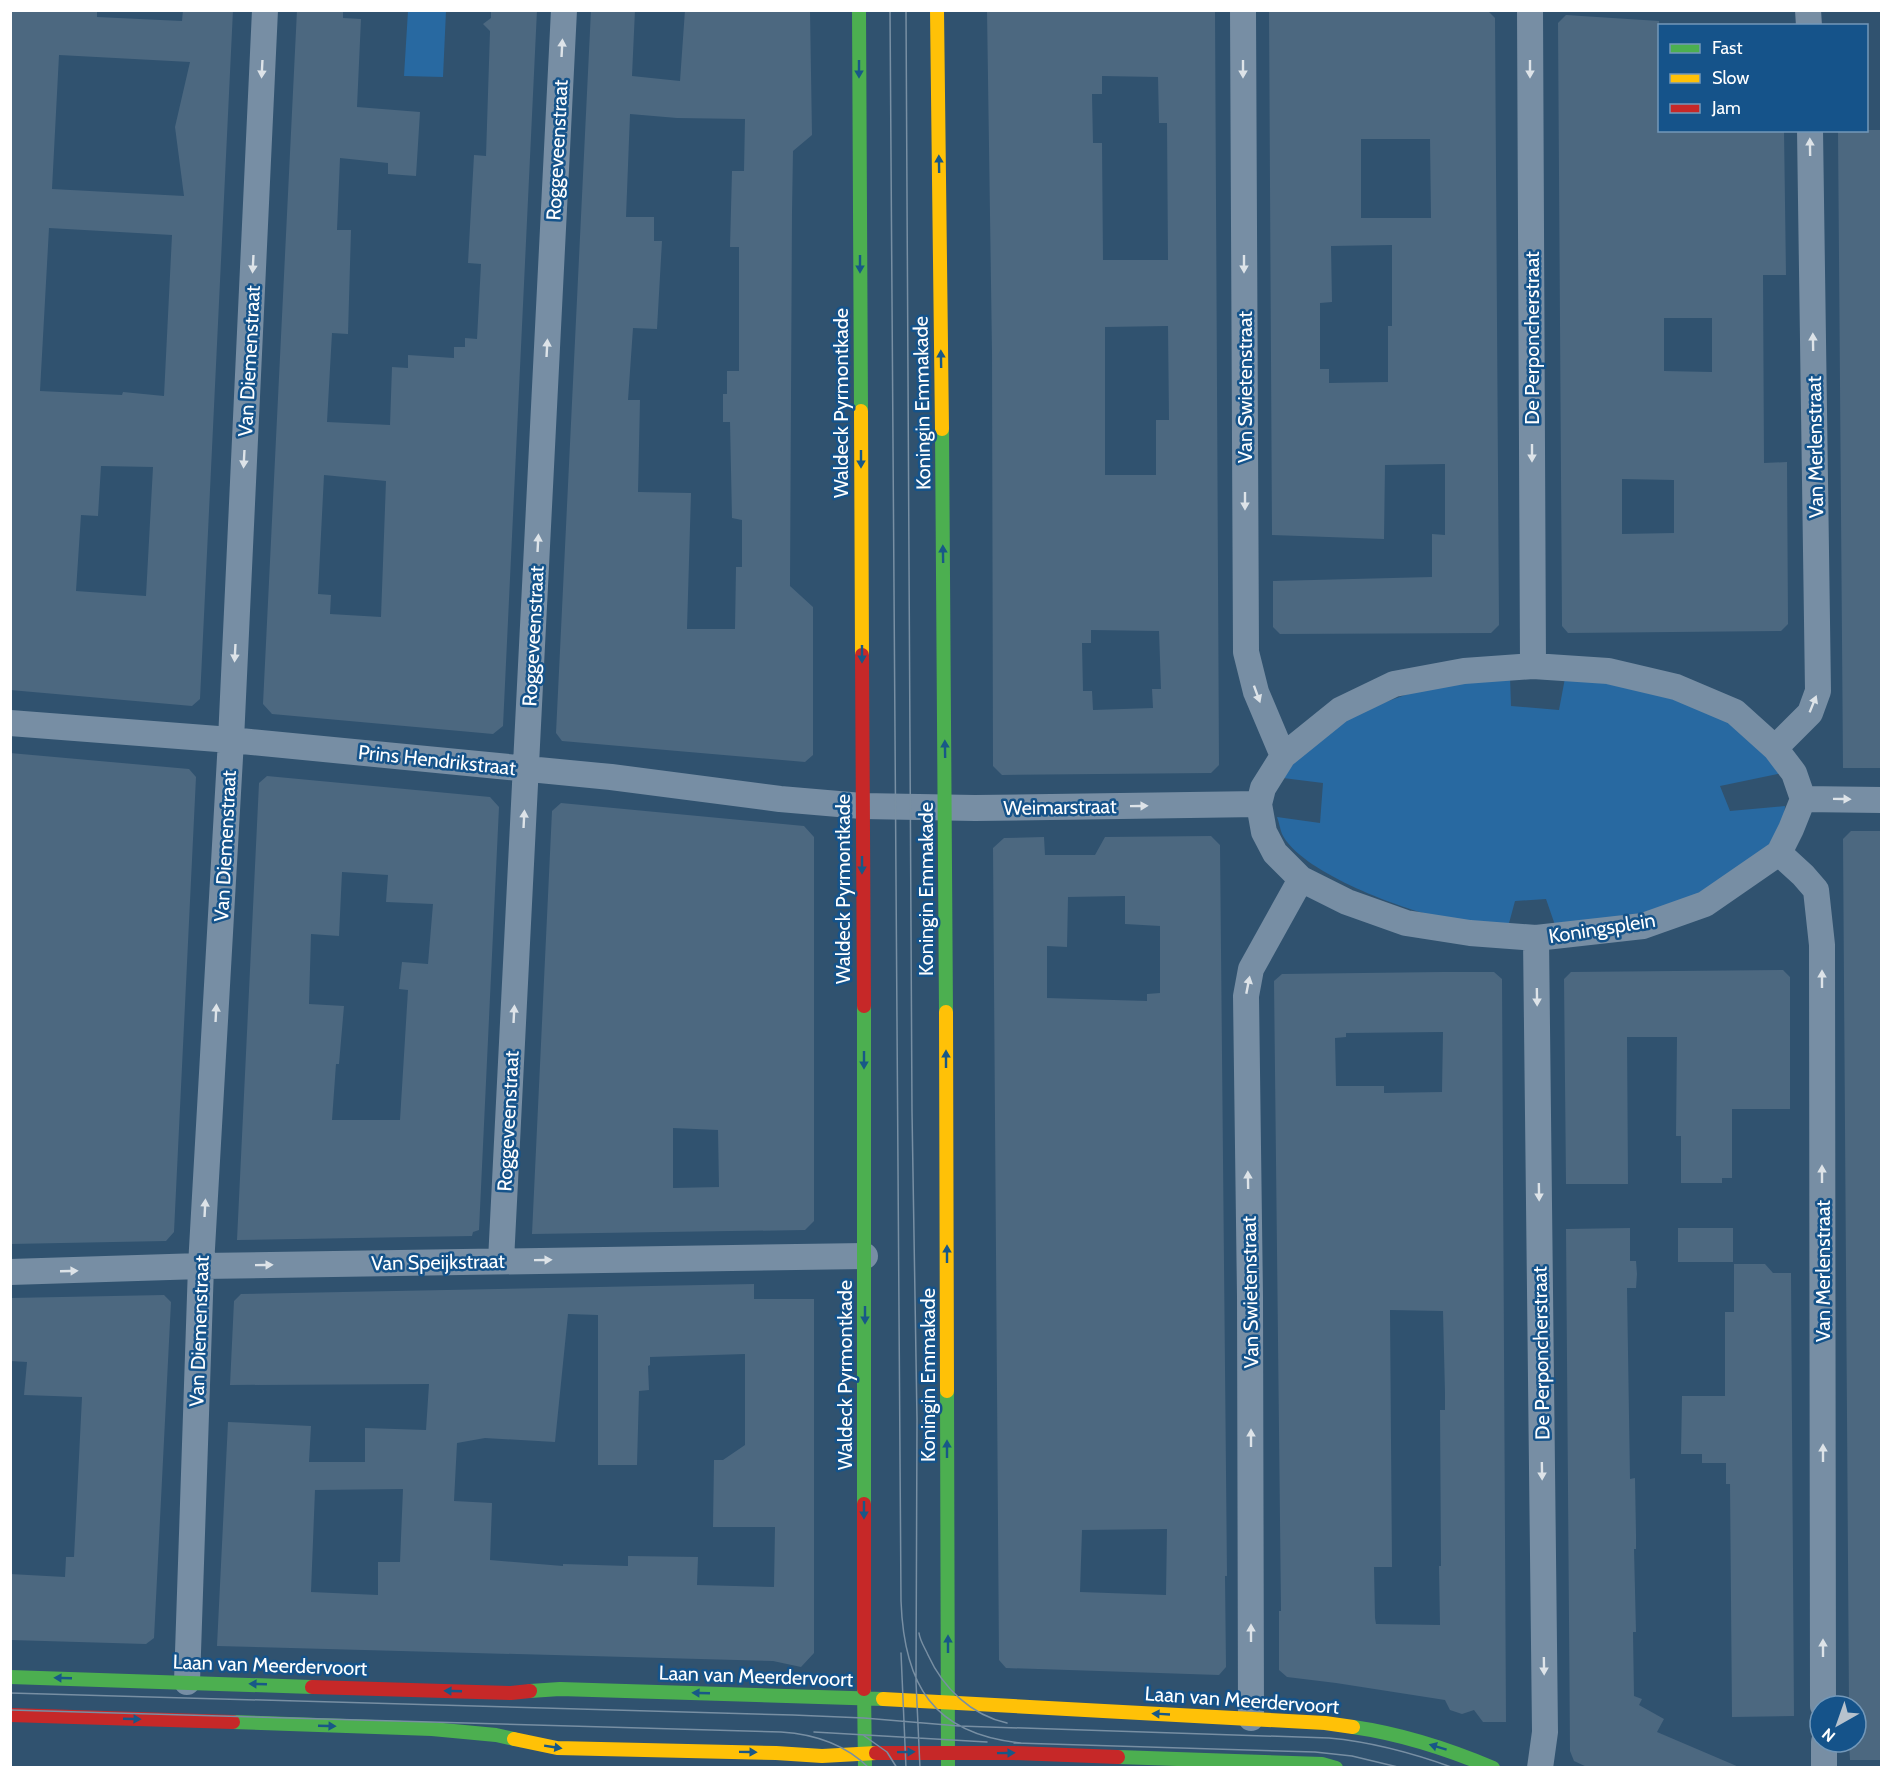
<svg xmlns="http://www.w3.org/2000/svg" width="1892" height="1778" font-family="Cabin,sans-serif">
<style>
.green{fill:#2869a1}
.building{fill:#4c6880;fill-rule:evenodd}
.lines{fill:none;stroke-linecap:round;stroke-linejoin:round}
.street{stroke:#778ea4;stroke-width:26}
.fast{stroke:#4caf50;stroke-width:14}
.slow{stroke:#ffc107;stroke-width:14}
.jam{stroke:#c62828;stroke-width:14}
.tram{stroke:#788fa3;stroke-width:1.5}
.oneway{fill:#dde3e8}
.oneway2{fill:#185887}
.labels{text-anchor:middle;stroke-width:5;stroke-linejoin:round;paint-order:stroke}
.street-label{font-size:20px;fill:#fff;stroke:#15538a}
</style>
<rect width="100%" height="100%" fill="#30526f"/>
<path class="green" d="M408,11H446L443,77L404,76Z
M1510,677L1511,706L1559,710L1565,678L1623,684L1675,697L1713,713L1751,736L1782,773L1720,786L1730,811L1785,806L1784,817L1766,853L1715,889L1671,907L1596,922L1555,925L1546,899L1515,901L1508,927C1484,924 1459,922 1435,916C1396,907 1300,871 1282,834C1280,829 1279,822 1277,817L1320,823L1323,783L1283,778L1302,751L1327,730L1366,709L1422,689Z"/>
<path class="building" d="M10,10H97V17L182,21L183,10H233L200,699L192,706L10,690ZM59,55L190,62L175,127L184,196L52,189ZM49,228L172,235L164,396L123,392L122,395L40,391ZM101,466L153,467L146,596L76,591L81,515L98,516Z
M297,10H343V18L361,19L357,107L420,112L416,176L388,174V163L340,158L337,230H351L348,334L332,333L327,422L390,425L392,367L408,368V355L454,358V347H465V338L477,339L481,264L468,263L474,155L486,156L490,31L483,24L491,18V10H537L503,726L493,734L272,714L263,704ZM324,475L386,481L381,617L330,614L331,595L318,594Z
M591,10H635L632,76L680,81L685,10H810L812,135L793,151L792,212L790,586L813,607V755L805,762L562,741L556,733ZM630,114L677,118L745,119L744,171H732L730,247H739V371H727V394H723V422H730L732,518L742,520V567H736L735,629H687L691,493L638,492L640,400H628L633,328L657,329L662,241H654V217H626Z
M987,10H1215L1219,765L1211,773L1002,775L993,766L992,352ZM1102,76L1158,77L1159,123H1167L1168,260H1103L1102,143H1093L1092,94H1102ZM1168,326L1169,420H1156V475H1105V327ZM1091,630L1159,631L1161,689H1152L1153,708L1093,710L1092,691H1083L1082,643H1091Z
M1269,10H1487L1495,18L1499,625L1491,633L1280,634L1273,627V581L1432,577V534L1445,535V464L1385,465L1384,539L1272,535ZM1361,139H1430L1431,218H1361ZM1392,245V326H1388V382L1329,383V369H1320V303L1332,302L1331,246Z
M1566,15L1659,21V130H1784L1786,275H1763L1764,463L1787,462L1788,624L1781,631L1568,633L1562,626L1558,23ZM1664,318H1712V372L1664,371ZM1622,479L1674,480V533L1622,534Z
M1838,130H1881V768H1843Z
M10,753L189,769L196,777L174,1232L166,1241L10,1244Z
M267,776L490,797L499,807L479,1230L473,1232L472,1236L237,1240L259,783ZM342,872L388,875L386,902L433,904L428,964L402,962L399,989L408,990L400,1120H332L336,1064H339L344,1006L309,1004L311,934L339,936Z
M561,803L804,826L814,837V1221L805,1230L532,1234L552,811ZM673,1128L718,1130L719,1187L673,1188Z
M1851,831H1881V1760H1850L1849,1742H1856V1706H1849L1843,839Z
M1211,836L1220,845L1227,1576H1225L1226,1667L1219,1675L1006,1668L999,1660L993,848L1004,838L1044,837L1045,855H1095L1105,837ZM1125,896V924L1160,926V993L1147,994V1001L1047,998V946L1067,947L1068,897ZM1167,1529L1166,1595L1080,1592L1082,1530Z
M1783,970L1790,977V1109H1732V1178H1722V1183H1681V1136H1676L1677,1037H1627L1628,1184H1566L1564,979L1571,972Z
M1442,972H1494L1502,979L1506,1722H1483L1474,1710L1462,1714L1450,1710L1445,1700L1336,1683L1287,1677L1279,1670V1611H1281L1274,981L1282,974ZM1443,1032L1442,1092L1384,1093V1086H1336L1335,1038L1346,1037V1033ZM1390,1310L1443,1311L1445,1393V1410H1440L1441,1566H1439L1440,1625L1376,1624L1375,1618L1374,1567H1392Z
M1630,1228V1261H1636L1637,1274L1636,1288H1627L1630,1479L1635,1478L1636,1534V1549H1634L1636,1632H1633L1634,1696L1642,1699L1639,1705L1664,1719L1657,1732L1739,1767H1587L1574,1761L1570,1751L1566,1229Z
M1678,1228H1733V1262H1678Z
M1734,1264H1765L1773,1273H1791L1794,1716L1732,1717L1730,1484H1726V1463H1702V1454H1681L1682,1396H1725V1312H1734Z
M754,1284V1299H814V1653L801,1667L773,1661L217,1646L228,1422L311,1426L309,1462H365V1428L426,1430L429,1384L230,1385L234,1301L241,1294ZM568,1314L598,1315V1465H637L639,1391L649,1390L648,1366L650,1365V1357L745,1354V1445L723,1460H714L713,1527H775L774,1587L697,1585L698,1557L628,1556V1566L563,1564V1566L490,1560L492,1503L454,1501L457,1443L485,1438L555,1442ZM403,1489L400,1562H378V1595L311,1592L315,1490Z
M164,1295L171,1302L154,1638L146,1644L10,1640V1574L65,1577L66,1557H74L82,1397L24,1395L27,1362L10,1361V1298Z"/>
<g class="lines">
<path class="street" d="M1243,10L1246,652L1256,692L1283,756
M1530,10L1533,666
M1808,10L1809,26
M1533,666L1608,671L1676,687L1735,712L1775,748L1794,773L1803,799L1791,829L1779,853L1705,904L1643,926L1536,938L1470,933L1406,923L1347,902L1301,879L1275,853L1264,832L1259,804L1263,788L1283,756L1340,710L1394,684L1464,671Z
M10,723L231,740L611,777L780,799L862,806L975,808L1259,804
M1775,748L1810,713L1818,691L1810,130
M1803,799L1882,800
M1779,853L1803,875L1816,890L1822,945L1823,1706
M1536,938L1545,1732L1540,1768
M501,1261L564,10
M10,1272L201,1266L865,1256
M187,1682L201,1266L231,740L265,10
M1251,1718L1250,1297L1246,996L1251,969L1301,879
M1824,1742V1768"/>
<path class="fast" d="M859,10L861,411
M942,429L946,1012
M947,1391L948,1768
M864,1504V1006
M10,1677L312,1687
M864,1689L865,1768
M530,1691L560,1689L883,1699
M233,1722L432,1729L496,1735L514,1739
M1353,1727C1402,1734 1448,1749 1493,1768
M1118,1757L1322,1764L1336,1768"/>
<path class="slow" d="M937,10L942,429
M861,411L862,655
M946,1012L947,1391
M883,1699L1325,1723L1353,1727
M514,1739L557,1748L776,1753L822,1756L876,1753"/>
<path class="jam" d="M862,655L864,1006
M312,1687L511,1693L530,1691
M864,1689V1504
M10,1715L233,1722
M876,1753H1014L1118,1757"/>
<path class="tram" d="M890,10L901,1601C904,1684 932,1734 1021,1743
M906,10L912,1112L917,1419L916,1682L920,1768
M919,1633C920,1641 925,1648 928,1655C943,1688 971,1715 1007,1723
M901,1653L906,1768
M10,1693L793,1715L864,1718L959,1726L1329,1738C1373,1742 1413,1753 1454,1768
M10,1710L781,1732C814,1734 845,1744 869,1768
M814,1732L987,1742
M863,1735L887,1752L897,1768
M1014,1743L1315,1752L1352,1756L1402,1768"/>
</g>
<defs><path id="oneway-solid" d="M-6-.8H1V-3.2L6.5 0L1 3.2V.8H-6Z" transform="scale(1.5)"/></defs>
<g class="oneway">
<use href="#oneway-solid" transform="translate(562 48) rotate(-87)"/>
<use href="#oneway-solid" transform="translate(262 69) rotate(93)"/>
<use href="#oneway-solid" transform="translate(1243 69) rotate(90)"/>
<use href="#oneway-solid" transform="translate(1530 69) rotate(90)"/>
<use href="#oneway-solid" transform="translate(1810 147) rotate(-91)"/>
<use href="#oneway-solid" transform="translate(253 264) rotate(93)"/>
<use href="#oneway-solid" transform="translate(1244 264) rotate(90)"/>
<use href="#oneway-solid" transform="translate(1813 342) rotate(-91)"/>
<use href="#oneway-solid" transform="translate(547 348) rotate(-87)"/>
<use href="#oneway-solid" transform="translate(1532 453) rotate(90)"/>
<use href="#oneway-solid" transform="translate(244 459) rotate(93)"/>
<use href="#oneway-solid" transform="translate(1245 501) rotate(90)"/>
<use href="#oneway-solid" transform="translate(538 543) rotate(-87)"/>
<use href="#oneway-solid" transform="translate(235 653) rotate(93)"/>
<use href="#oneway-solid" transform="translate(1257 694) rotate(70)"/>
<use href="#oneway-solid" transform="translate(1813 704) rotate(-68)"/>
<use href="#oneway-solid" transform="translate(1842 799) rotate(1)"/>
<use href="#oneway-solid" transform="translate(1139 806) rotate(-1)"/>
<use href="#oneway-solid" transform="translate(524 819) rotate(-87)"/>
<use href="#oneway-solid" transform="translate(1822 979) rotate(-90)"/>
<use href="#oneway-solid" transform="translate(1248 985) rotate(-79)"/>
<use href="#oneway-solid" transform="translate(1537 997) rotate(89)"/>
<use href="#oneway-solid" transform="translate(216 1013) rotate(-87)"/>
<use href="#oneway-solid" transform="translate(514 1014) rotate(-87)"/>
<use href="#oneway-solid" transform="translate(1822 1174) rotate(-90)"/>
<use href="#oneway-solid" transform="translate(1248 1180) rotate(-91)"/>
<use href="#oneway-solid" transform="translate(1539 1192) rotate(89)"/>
<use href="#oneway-solid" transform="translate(205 1208) rotate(-87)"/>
<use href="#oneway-solid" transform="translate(543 1260) rotate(-1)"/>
<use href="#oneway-solid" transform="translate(264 1265) rotate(-1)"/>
<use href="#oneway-solid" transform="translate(69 1271) rotate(-2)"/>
<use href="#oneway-solid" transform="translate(1251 1438) rotate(-90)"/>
<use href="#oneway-solid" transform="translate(1823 1453) rotate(-90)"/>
<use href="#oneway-solid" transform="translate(1542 1471) rotate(89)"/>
<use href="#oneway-solid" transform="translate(1251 1633) rotate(-90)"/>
<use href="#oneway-solid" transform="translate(1823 1648) rotate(-90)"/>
<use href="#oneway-solid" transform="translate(1544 1666) rotate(89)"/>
</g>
<g class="oneway2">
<use href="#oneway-solid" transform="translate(859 69) rotate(90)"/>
<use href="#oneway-solid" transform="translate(939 164) rotate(-91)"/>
<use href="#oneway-solid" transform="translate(860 264) rotate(90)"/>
<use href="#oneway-solid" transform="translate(941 359) rotate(-91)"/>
<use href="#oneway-solid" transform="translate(861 459) rotate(90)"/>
<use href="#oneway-solid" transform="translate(943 554) rotate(-91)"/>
<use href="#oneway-solid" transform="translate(862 654) rotate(90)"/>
<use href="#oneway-solid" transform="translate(945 749) rotate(-91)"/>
<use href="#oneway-solid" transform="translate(862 865) rotate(90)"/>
<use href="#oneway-solid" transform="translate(946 1059) rotate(-90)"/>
<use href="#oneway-solid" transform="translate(864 1060) rotate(90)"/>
<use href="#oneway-solid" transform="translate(947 1254) rotate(-90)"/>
<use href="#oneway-solid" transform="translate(865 1315) rotate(90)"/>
<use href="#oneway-solid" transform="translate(947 1449) rotate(-90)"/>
<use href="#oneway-solid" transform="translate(864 1510) rotate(90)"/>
<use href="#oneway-solid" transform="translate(948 1644) rotate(-90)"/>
<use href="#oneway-solid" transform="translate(63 1678) rotate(-178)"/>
<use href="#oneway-solid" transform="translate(258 1684) rotate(-178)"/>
<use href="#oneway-solid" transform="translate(453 1691) rotate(-178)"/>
<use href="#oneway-solid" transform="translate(701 1693) rotate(-178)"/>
<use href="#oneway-solid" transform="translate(1161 1714) rotate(-177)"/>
<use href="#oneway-solid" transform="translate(132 1719) rotate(2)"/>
<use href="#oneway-solid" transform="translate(327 1726) rotate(2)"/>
<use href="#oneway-solid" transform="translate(553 1747) rotate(9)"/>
<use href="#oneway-solid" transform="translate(1438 1747) rotate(-163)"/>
<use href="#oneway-solid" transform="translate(748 1752) rotate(1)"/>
<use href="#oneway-solid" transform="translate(906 1752) rotate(-1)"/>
<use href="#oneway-solid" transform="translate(1006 1753) rotate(-1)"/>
</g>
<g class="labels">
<g class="street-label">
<text transform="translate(557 150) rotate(-87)" y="7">Roggeveenstraat</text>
<text transform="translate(1532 338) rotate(-90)" y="7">De Perponcherstraat</text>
<text transform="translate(249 361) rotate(-87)" y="7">Van Diemenstraat</text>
<text transform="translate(1245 387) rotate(-90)" y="7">Van Swietenstraat</text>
<text transform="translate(841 403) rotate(-90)" y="7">Waldeck Pyrmontkade</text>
<text transform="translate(922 403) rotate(-91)" y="7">Koningin Emmakade</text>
<text transform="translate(1815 447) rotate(-91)" y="7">Van Merlenstraat</text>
<text transform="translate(533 636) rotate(-87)" y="7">Roggeveenstraat</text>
<text transform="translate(437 760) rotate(6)" y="7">Prins Hendrikstraat</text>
<text transform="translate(1060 807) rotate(-1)" y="7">Weimarstraat</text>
<text transform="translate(225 846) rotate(-87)" y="7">Van Diemenstraat</text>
<text transform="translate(843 889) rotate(-90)" y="7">Waldeck Pyrmontkade</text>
<text transform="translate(926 889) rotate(-90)" y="7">Koningin Emmakade</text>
<text transform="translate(1602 928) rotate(-9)" y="7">Koningsplein</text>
<text transform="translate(508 1121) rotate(-87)" y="7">Roggeveenstraat</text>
<text transform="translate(438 1262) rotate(-1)" y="7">Van Speijkstraat</text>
<text transform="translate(1823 1271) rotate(-90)" y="7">Van Merlenstraat</text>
<text transform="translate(1250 1292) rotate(-91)" y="7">Van Swietenstraat</text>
<text transform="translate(199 1331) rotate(-88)" y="7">Van Diemenstraat</text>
<text transform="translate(1541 1353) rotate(-91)" y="7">De Perponcherstraat</text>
<text transform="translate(845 1375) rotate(-90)" y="7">Waldeck Pyrmontkade</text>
<text transform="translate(928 1375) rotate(-90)" y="7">Koningin Emmakade</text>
<text transform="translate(270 1665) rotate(2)" y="7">Laan van Meerdervoort</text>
<text transform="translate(756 1676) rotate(2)" y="7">Laan van Meerdervoort</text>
<text transform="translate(1242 1700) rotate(4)" y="7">Laan van Meerdervoort</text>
</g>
</g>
<rect width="1892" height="1778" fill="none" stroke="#ffffff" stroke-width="24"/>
<rect x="1658" y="24" width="210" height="108" fill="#15538a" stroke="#7398b9" stroke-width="1.5"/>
<rect x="1670" y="44" width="30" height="9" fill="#4caf50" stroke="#7398b9" stroke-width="1.5"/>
<text x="1712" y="54" font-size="18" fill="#ffffff">Fast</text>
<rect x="1670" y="74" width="30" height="9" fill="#ffc107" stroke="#7398b9" stroke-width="1.5"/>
<text x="1712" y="84" font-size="18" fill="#ffffff">Slow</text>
<rect x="1670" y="104" width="30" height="9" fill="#c62828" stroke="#7398b9" stroke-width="1.5"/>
<text x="1712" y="114" font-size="18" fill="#ffffff">Jam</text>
<g transform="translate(1838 1724) rotate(220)"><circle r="28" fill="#15538a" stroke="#7398b9" stroke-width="1.5"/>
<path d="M0-4.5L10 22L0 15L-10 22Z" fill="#b7c2cd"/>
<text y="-9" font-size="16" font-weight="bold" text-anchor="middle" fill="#ffffff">N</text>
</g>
</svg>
